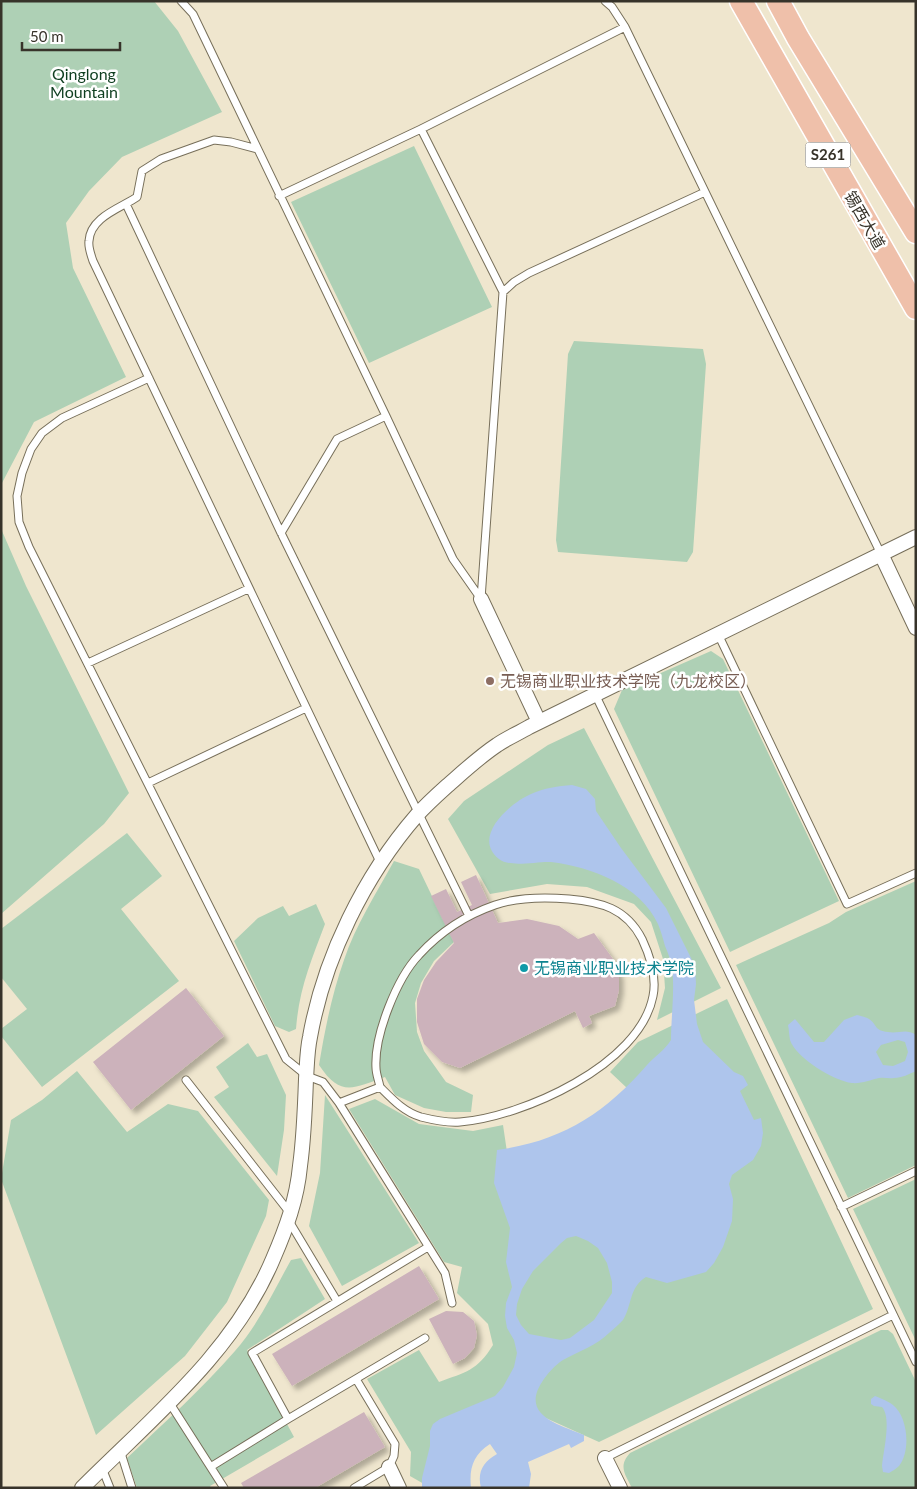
<svg xmlns="http://www.w3.org/2000/svg" width="917" height="1489" font-family="Lato,'Noto Sans SC',sans-serif">
<style>
.green{fill:#aed0b5}
.water{fill:#aec5ec;fill-rule:evenodd}
.building{fill:#ccb2bb;filter:url(#shadow)}
.lines{fill:none;stroke-linecap:round;stroke-linejoin:round}
.service-casing{stroke:#776f5a;stroke-width:9}
.minor-casing{stroke:#776f5a;stroke-width:16}
.primary-casing{stroke:#fff;stroke-width:25}
.service{stroke:#fff;stroke-width:7}
.minor{stroke:#fff;stroke-width:14}
.primary{stroke:#efc0aa;stroke-width:22}
.education-dot{fill:#8d6e63;stroke:#fff;stroke-width:2}
.culture-dot{fill:#0f9aa8;stroke:#fff;stroke-width:2}
.labels{text-anchor:middle;stroke-width:5;stroke-linejoin:round;paint-order:stroke}
.shield{fill:#fff;stroke:#73706a;stroke-width:1}
.shield-label{font-size:15px;font-weight:bold;fill:#37332a}
.park-label{font-size:16px;fill:#0f3e20;stroke:#fff}
.street-label{font-size:16px;fill:#37332a;stroke:#fff}
.education-label{font-size:16px;fill:#785e54;stroke:#fff;text-anchor:start}
.culture-label{font-size:16px;fill:#0d838f;stroke:#fff;text-anchor:start}
</style>
<defs>
<filter id="shadow"><feDropShadow dx="4.5" dy="4.5" stdDeviation="2.5" flood-color="#0004"/></filter>
</defs>
<rect width="100%" height="100%" fill="#efe6ce"/>
<path class="green" d="M1,1H154L178,31L222,112L122,157L89,191L66,223L73,268L126,377L34,422L2,483V531L26,586L129,793L104,824L1,914Z
M414,146L492,307L369,363L291,202Z
M574,341L703,349L706,364L693,552L687,562L558,552L556,540L568,354Z
M711,651L723,659L839,901L730,952L614,709L622,690Z
M584,728L721,988L657,1020L665,988L663,959L651,922L634,904L587,887L547,884L490,894L448,819L464,801L548,745Z
M127,833L162,876L121,909L179,981L42,1087L1,1036V1029L27,1009L1,977V929Z
M394,861L419,869L454,942L434,961L421,983L415,1003L417,1032L424,1051L446,1082L473,1095L471,1112H446L424,1108L395,1095L385,1077C353,1088 341,1098 319,1065C325,1029 332,994 344,960C355,926 377,892 394,861Z
M916,881V1165L848,1198L736,965L829,923L846,912Z
M316,904L325,924C311,961 299,989 296,1029L289,1032L275,1026L234,941L258,918L283,906L289,916Z
M727,999L873,1309L599,1442L499,1397L424,1484L410,1476L411,1452L367,1379L419,1350L439,1382C466,1372 477,1371 493,1345L488,1324L457,1293L462,1267L444,1262L349,1109L375,1099L419,1124L473,1131L503,1125L507,1152L571,1134L628,1089L610,1072L638,1042Z
M248,1043L257,1057L267,1054L286,1095L284,1130L277,1176L214,1097L229,1087L216,1067Z
M77,1071L127,1132L168,1104L198,1111L269,1200L266,1216L227,1302L185,1356L96,1435L1,1179L11,1120L42,1100Z
M325,1095L419,1243L342,1286L309,1226L320,1173Z
M916,1179V1341L853,1209Z
M301,1258L325,1299L247,1350L294,1437L210,1486L211,1488H137L127,1458C164,1423 202,1389 235,1351C259,1324 274,1290 291,1260Z
M881,1330H888L893,1334L916,1382V1488H632C625,1474 618,1466 630,1453Z"/>
<path class="water" d="M572,785L586,789L595,799L596,811L621,848L666,908L695,966L696,984L694,1000L697,1024L703,1042L734,1072L743,1076L748,1085L740,1091L754,1120L761,1118L763,1133L761,1146L753,1160L732,1175L729,1184L733,1199L732,1221L723,1247L714,1263L706,1272L667,1283L646,1277C629,1287 632,1306 623,1320C619,1324 614,1329 609,1333C597,1345 578,1352 563,1360C555,1365 547,1374 542,1382C520,1416 560,1425 584,1435V1441L571,1448L569,1444L528,1462L531,1474L529,1488H481C477,1472 483,1462 497,1454L490,1444C473,1455 469,1468 471,1488H422V1478L430,1446V1431L433,1424L440,1419L495,1396L503,1387L514,1367L517,1353L514,1340L507,1328L505,1316L506,1303L512,1287L506,1262L510,1228L494,1183L497,1150C562,1141 604,1114 647,1065C655,1056 665,1050 671,1040C671,1018 675,989 672,968C671,960 668,953 665,946C663,939 661,931 658,924C640,885 591,867 551,862C538,861 509,868 499,859C471,837 510,803 531,794C544,788 558,786 572,785ZM576,1236L588,1241L598,1248L607,1263L612,1282V1293L594,1320L570,1338L561,1340L529,1334L521,1325L516,1315L517,1304L522,1289L533,1271L561,1243L567,1238Z
M857,1015C860,1016 866,1017 869,1019C877,1024 874,1031 888,1032C899,1034 906,1028 916,1035V1071C909,1074 902,1078 894,1078C889,1079 884,1077 879,1078C870,1080 861,1084 852,1083C834,1081 796,1058 790,1040C789,1035 789,1029 788,1025L795,1019L814,1042H824L844,1020ZM898,1040L905,1042L908,1052L905,1061L893,1066L883,1065L876,1052L881,1045Z
M875,1396C880,1398 888,1401 893,1405C908,1417 911,1451 899,1466C896,1469 892,1471 889,1473L883,1472L882,1466C883,1452 892,1418 882,1407L874,1406L871,1404V1399Z"/>
<path class="building" d="M476,875L498,923L527,919L559,926L578,939L594,933L613,959L619,975V990L615,1006L589,1016L592,1023L583,1028L575,1011L460,1068L442,1062L424,1044L417,1022V999L424,980L436,962L454,943L431,896L446,889L457,912L472,905L461,882Z
M186,988L224,1036L131,1110L93,1062Z
M419,1266L439,1299L292,1386L272,1354Z
M446,1311L463,1312L474,1321L477,1335L474,1348L465,1358L453,1364L429,1319Z
M364,1412L385,1447L315,1488H244L241,1483Z"/>
<g class="lines">
<defs>
<path id="service" d="M181,1L193,14L386,416L453,559L481,599
M605,1L612,7L625,27L881,554
M421,129L503,292L481,599
M257,149L231,142L214,140L161,159L142,171L137,197C121,208 90,217 89,241C88,247 91,255 93,261L381,864
M279,196L421,129L625,27
M126,204L281,533L469,916
M503,292L514,282L529,273L705,192
M149,378L62,418L42,433L31,449L22,473L17,496L19,522L29,547L286,1059L307,1076L323,1082L339,1103L445,1273L452,1303
M281,533L337,439L386,416
M718,634L847,904L916,873
M88,663L248,589
M595,694L916,1362
M148,783L306,708
M186,1080L290,1213
M339,1103L380,1087C392,1099 404,1112 421,1117C433,1120 447,1123 460,1122C522,1117 640,1065 653,996C657,977 650,956 642,939C626,908 601,902 569,899C544,897 518,897 495,905C466,915 439,933 419,955C397,978 374,1035 376,1068C376,1074 379,1081 380,1087
M841,1207L916,1171
M289,1221L337,1301
M169,1402L224,1488
M288,1419L252,1353L428,1247
M120,1450L132,1488
M605,1458L893,1315
M212,1466L288,1419L425,1338
M102,1468L110,1488
M354,1488L389,1467L394,1456L395,1444L356,1379"/>
<path id="minor" d="M881,554L916,628
M481,599L539,722
M605,1458L620,1488
M389,1467L399,1488
M82,1488C152,1418 234,1352 273,1259C286,1229 297,1199 300,1166C304,1137 305,1108 306,1079C307,1065 307,1051 310,1037C324,958 364,876 417,815C426,805 437,795 447,786C463,772 479,757 497,745C507,738 519,733 529,727L916,537"/>
<path id="primary" d="M741,1L916,308
M778,1L798,38L916,232"/>
</defs>
<use href="#service" class="service-casing"/>
<use href="#minor" class="minor-casing"/>
<use href="#primary" class="primary-casing"/>
<use href="#service" class="service"/>
<use href="#minor" class="minor"/>
<use href="#primary" class="primary"/>
</g>
<circle class="education-dot" cx="490" cy="681" r="5"/>
<circle class="culture-dot" cx="524" cy="968" r="5"/>
<g class="labels">
<rect class="shield" x="805.5" y="142.5" width="45" height="25" rx="4"/>
<g class="shield-label">
<text x="828" y="160">S261</text>
</g>
<g class="park-label">
<text x="84" y="80">Qinglong<tspan x="84" dy="18">Mountain</tspan></text>
</g>
<g class="street-label">
<text transform="translate(865 220) rotate(60)" y="6">锡西大道</text>
</g>
<g class="education-label">
<text x="500" y="687">无锡商业职业技术学院（九龙校区）</text>
</g>
<g class="culture-label">
<text x="534" y="974">无锡商业职业技术学院</text>
</g>
</g>
<rect width="917" height="1489" fill="none" stroke="#37332a" stroke-width="5"/>
<path d="M22 42v8h98v-8" fill="none" stroke="#37332a" stroke-width="2.5"/>
<text x="30" y="42" font-size="15" fill="#37332a" stroke="#ffffff" stroke-width="4" paint-order="stroke">50 m</text>
</svg>
